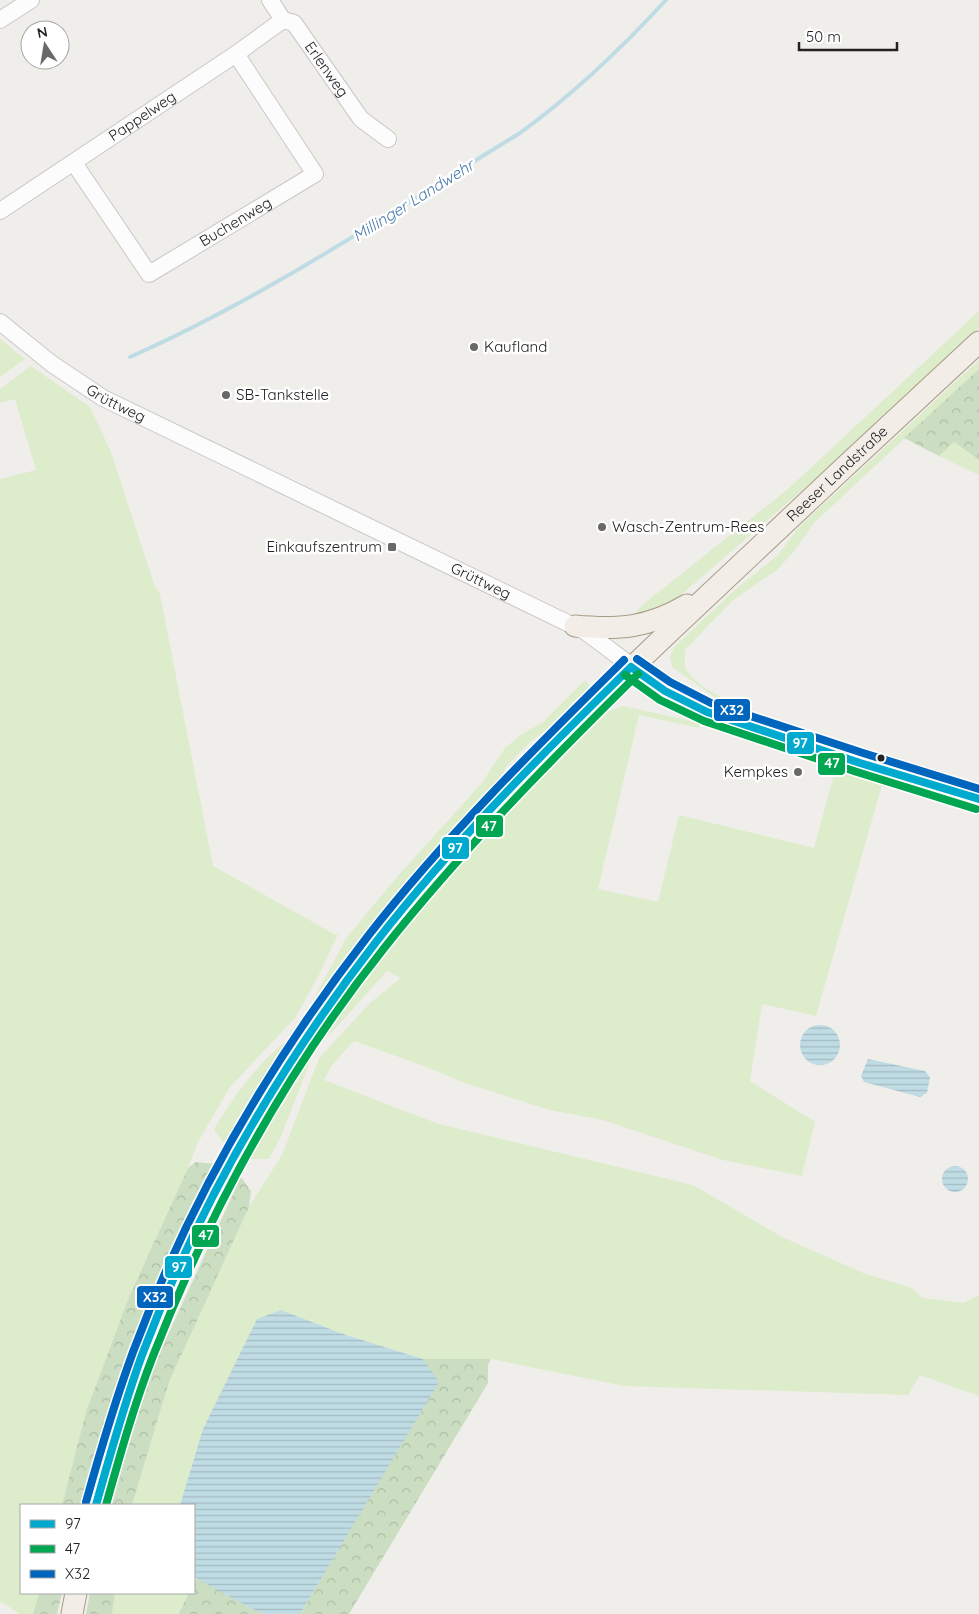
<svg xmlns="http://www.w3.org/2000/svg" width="979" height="1614" font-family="Quicksand,sans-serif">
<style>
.grass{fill:#ddeccb}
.forest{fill:url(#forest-crowns)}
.water{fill:url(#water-rules)}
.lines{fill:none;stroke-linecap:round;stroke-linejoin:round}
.stream{stroke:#bfdbe3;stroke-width:4}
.minor-casing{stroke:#c9c8c7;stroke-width:18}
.major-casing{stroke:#a79c86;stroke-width:23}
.minor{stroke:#fdfcfc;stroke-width:16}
.major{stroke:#f3ede7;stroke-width:21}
.bus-1-casing{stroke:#fff;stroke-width:11}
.bus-2-casing{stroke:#fff;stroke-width:11}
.bus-3-casing{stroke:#fff;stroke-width:11}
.bus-1{stroke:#00a9ce;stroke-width:8}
.bus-2{stroke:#00a651;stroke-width:8}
.bus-3{stroke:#0065bd;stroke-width:8}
.poi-dot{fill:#6a6968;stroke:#fff;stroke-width:2}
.bus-dot{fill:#222;stroke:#fff;stroke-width:2}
.labels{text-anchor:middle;stroke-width:5;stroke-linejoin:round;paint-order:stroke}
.street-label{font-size:15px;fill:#222;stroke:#fff}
.poi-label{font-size:15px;fill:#222;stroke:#fff;text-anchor:start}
.water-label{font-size:16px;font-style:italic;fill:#4a7aab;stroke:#fff}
.line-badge{stroke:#fff;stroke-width:2}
.badge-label{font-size:14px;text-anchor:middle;font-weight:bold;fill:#fff}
</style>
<defs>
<pattern id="forest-crowns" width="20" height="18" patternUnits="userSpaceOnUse" patternTransform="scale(1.25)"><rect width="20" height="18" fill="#cbdec1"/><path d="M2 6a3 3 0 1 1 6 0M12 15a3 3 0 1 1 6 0" fill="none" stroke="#aebea6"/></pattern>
<pattern id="water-rules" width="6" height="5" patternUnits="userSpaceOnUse" patternTransform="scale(1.25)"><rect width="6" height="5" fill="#bfdbe3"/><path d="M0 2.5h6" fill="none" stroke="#a4bcc2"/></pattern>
</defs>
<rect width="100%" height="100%" fill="#f0eeeb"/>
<path class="grass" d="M979,311V328L828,468L667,607L628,623L641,606L788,489Z
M0,339L25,359L0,377Z
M979,360V369L814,523L796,549L778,569L732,601L685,650C685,655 684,664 686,669C701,700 804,729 838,741L753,714L719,700L672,667L670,657L674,647L737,588L777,556L799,527Z
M31,366L90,407L111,452L154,584L160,594L213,866L336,935L339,932L320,973L295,1018L230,1087L198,1142L188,1168L129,1297L86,1412L62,1505H21V1593H39L33,1614H20L0,1601V479L36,470L15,399L0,403V389Z
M954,442L979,460V475L939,456Z
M585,680L590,686L587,693L555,724L530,742L506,767L495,789L408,887L356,951L299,1026L347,937L396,878L481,784L505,748L521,735L543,722Z
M623,706L700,723L699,728L639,715L598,889L658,902L679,815L814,848L835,771L882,785L816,1016L762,1004L750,1081L815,1122L802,1176L723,1160L603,1120L550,1110L465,1083L424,1066L354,1041L332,1065L324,1080L439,1124L693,1185L782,1237L863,1273L912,1288L923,1298L964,1303L979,1295V1396L920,1375L908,1395L624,1386L491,1359H423L343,1334L281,1310L203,1429L180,1505H132L169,1382L249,1207L282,1155L319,1058L370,1003L401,978L387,971L333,1031L316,1045C375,958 444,877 516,801C544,770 575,742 605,713Z
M296,1035L226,1146L214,1130C230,1100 266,1052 296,1035Z
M311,1053L313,1054L282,1134L269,1159H250L274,1112Z
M115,1593H189L177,1614H112Z"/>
<path class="forest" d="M979,369V460L954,442L939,456L904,438Z
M196,1162L216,1164L154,1296L116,1396L83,1505H62L86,1412L129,1297L188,1168Z
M241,1177L251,1191L249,1207L169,1382L132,1505H110L152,1369Z
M423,1359H491L488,1365V1383L349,1614H300L438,1382Z
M197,1578L252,1609L266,1614H178L189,1593H194V1584Z
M39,1593H62L57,1614H33Z
M90,1593H115L112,1614H86Z"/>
<path class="water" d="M800 1045a20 20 0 1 1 40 0a20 20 0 1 1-40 0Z
M868,1059L925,1071L930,1077L927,1093L920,1097L864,1082L861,1076Z
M942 1179a13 13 0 1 1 26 0a13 13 0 1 1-26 0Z
M281,1310L343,1334L423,1359L439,1382L300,1614H266L252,1609L194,1577V1505H180L203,1429L257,1319Z"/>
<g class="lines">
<path class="stream" d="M130,357C268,296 392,211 520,133C574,94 621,49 666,0"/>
<defs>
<g id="minor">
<path id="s1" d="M270,0L283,20L294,23L361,119L388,139"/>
<path d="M0,20L31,0"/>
<path id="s2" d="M74,163L149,274L315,174L236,54"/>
<path id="s3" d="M0,211L236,54L283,20"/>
<path id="s4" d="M0,322L52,364L103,398L586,632L665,691L707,712L860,763L979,799"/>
</g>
<g id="major">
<path d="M575,626C619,630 648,628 687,605"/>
<path id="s5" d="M96,1505C145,1304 249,1104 377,942C474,818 587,709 701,602C793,515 886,428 979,342"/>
<path d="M72,1614L76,1593"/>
</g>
</defs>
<use href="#minor" class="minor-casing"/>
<use href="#major" class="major-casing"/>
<use href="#minor" class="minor"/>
<use href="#major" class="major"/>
<defs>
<path id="bus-1" d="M631,667L665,691L707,712L860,763L979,799
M96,1505C110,1455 124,1404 142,1355C198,1207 279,1067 376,942C453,843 542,754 631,667"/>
<path id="bus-2" d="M625,675L660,700L704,721L857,772L976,809
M106,1505C120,1455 134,1405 153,1356C210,1210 287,1070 385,947C462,850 550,761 638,674"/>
<path id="bus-3" d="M637,659L670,682L711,703L863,753L979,789
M86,1502C100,1452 115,1401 133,1352C189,1202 270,1062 368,936C445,837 535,748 624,660"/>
</defs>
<use href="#bus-1" class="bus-1-casing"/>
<use href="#bus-2" class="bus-2-casing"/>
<use href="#bus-3" class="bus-3-casing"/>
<use href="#bus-1" class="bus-1"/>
<use href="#bus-2" class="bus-2"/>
<use href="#bus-3" class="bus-3"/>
</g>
<g class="poi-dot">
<circle cx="474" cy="347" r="5"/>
<circle cx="226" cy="395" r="5"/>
<circle cx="602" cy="527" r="5"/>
<rect x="387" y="542" width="10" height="10" rx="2.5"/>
<circle cx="798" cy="772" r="5"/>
</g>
<circle class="bus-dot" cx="881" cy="758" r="4.5"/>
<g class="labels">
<g class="street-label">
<text dy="5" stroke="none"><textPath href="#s1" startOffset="92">Erlenweg</textPath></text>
<text dy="5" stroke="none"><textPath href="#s3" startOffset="171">Pappelweg</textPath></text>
<text dy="5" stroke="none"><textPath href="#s2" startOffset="235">Buchenweg</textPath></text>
<text dy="5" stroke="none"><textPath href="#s4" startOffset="142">Grüttweg</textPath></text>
<text dy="5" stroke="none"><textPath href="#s5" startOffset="1291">Reeser Landstraße</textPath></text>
<text dy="5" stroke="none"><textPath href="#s4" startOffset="548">Grüttweg</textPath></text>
</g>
<g class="poi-label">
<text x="484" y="352">Kaufland</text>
<text x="236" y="400">SB-Tankstelle</text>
<text x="612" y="532">Wasch-Zentrum-Rees</text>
<text x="382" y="552" text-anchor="end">Einkaufszentrum</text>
<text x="788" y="777" text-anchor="end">Kempkes</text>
</g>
<g class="water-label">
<text transform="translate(413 200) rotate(-32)" y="6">Millinger Landwehr</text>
</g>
</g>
<g class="line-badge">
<rect x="713" y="698" width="38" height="24" rx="5" fill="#0065bd"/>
<rect x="786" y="731" width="29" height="24" rx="5" fill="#00a9ce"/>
<rect x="817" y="752" width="29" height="24" rx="5" fill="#00a651"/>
<rect x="475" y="814" width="29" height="24" rx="5" fill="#00a651"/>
<rect x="441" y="836" width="29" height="24" rx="5" fill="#00a9ce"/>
<rect x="191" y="1224" width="29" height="24" rx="5" fill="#00a651"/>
<rect x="164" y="1255" width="29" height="24" rx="5" fill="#00a9ce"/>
<rect x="136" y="1285" width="38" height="24" rx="5" fill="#0065bd"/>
</g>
<g class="badge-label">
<text x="732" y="715">X32</text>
<text x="800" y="748">97</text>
<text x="832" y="768">47</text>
<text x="489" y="831">47</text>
<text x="455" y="853">97</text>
<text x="206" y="1240">47</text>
<text x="179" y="1272">97</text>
<text x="155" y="1302">X32</text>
</g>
<rect x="20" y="1504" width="175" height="90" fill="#ffffff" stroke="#a7a7a7"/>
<rect x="30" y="1520" width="25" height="8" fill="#00a9ce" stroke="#a7a7a7"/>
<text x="65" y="1529" font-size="15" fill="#222222">97</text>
<rect x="30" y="1545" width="25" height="8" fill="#00a651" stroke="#a7a7a7"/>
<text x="65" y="1554" font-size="15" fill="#222222">47</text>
<rect x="30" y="1570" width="25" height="8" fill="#0065bd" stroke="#a7a7a7"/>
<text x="65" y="1579" font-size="15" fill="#222222">X32</text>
<g transform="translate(45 45) rotate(348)"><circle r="24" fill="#ffffff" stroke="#a7a7a7"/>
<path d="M0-4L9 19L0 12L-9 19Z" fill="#6a6968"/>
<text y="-8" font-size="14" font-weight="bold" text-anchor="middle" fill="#222222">N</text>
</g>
<path d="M799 42v8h98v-8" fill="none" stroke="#222222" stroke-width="2.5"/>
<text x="806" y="42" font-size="15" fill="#222222" stroke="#ffffff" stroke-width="4" paint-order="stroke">50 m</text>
</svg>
